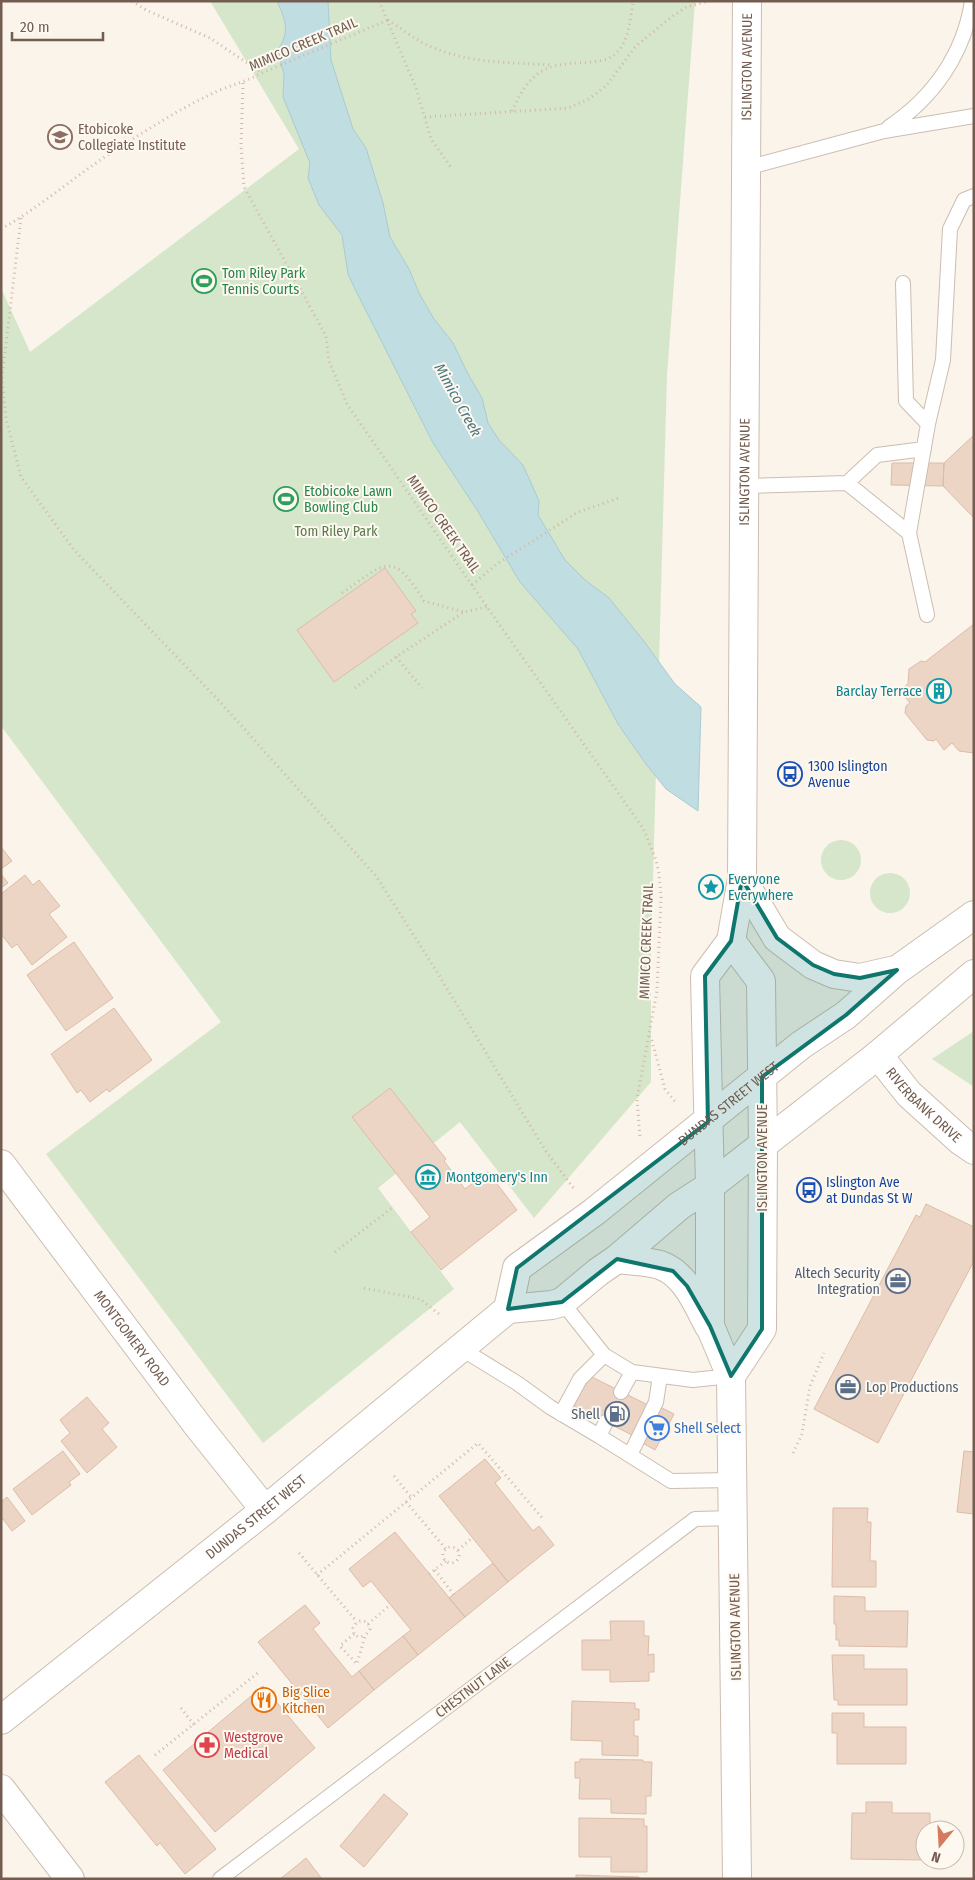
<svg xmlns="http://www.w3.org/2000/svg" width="975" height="1880" font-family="'Fira Sans Condensed',sans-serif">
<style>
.green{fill:#d5e6ca}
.water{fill:#c0dde2;stroke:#a8cbd2}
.building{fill:#ecd5c5;stroke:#ddbca7}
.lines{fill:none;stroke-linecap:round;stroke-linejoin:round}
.service-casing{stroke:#cbbdb1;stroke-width:16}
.minor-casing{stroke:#cbbdb1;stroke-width:30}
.secondary-casing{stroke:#cdbdaf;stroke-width:30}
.path{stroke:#d1b8a8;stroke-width:3;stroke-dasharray:1 4;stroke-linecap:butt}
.service{stroke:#fff;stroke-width:14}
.minor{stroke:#fff;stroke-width:28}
.secondary{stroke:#fff;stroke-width:28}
.marked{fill:#0f766e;fill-opacity:0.2;stroke:#0f766e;stroke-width:4;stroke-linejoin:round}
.labels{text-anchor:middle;stroke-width:4;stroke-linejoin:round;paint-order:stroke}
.street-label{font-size:14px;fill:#725d50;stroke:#fdf8f0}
.education-label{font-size:14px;fill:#785e54;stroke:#fdf8f0;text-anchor:start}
.leisure-label{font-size:14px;fill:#27864d;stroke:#fdf8f0;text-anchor:start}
.park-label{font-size:14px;fill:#5a7b4d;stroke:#fdf8f0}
.culture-label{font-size:14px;fill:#0d838f;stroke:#fdf8f0;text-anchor:start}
.transit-label{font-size:14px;fill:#164399;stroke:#fdf8f0;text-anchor:start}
.service-label{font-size:14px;fill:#4e5e75;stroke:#fdf8f0;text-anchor:end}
.shop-label{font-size:14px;fill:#366cbe;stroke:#fdf8f0;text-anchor:start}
.food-label{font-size:14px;fill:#c56008;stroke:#fdf8f0;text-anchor:start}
.health-label{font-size:14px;fill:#be3a42;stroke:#fdf8f0;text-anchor:start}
.water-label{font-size:15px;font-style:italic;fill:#4c7982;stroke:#fdf8f0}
</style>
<rect width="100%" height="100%" fill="#faf4ea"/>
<path class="green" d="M210,1H695L667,375L651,950V1082L534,1218L460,1122L378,1188L454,1289L263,1443L46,1154L221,1022L1,726V288L30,352L299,149Z
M821 860a20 20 0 1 1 40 0a20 20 0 1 1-40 0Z
M870 893a20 20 0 1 1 40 0a20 20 0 1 1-40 0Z
M974,1031V1087L932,1059Z"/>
<path class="water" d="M277,1H328L331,60L353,129L366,148L383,203L390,237L409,269L420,295L434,319L453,343L468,374L482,398L488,423L499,440L523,465L539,501L538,515L565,560L585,580L609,598L643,640L675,684L701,707L698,811L666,789L646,764L618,724L578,649L520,582L477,510L433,443L357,293L348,274L342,235L319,205L308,178L310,163L283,97L284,75L278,50C290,31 286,21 277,1Z"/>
<path class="building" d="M974,435V518L943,486L944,463Z
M892,463H944L943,486L891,485Z
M385,568L416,611L411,614L418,623L334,682L297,630Z
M974,624V753L959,751L952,743L944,750L936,739L934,741L927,740L905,713L906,706L910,703L903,694L904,687L908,684L909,669L921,661L925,662Z
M1,847L12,861L1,869Z
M1,874L8,883L1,888Z
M25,875L33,885L39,880L60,906L49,914L67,937L32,965L17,944L12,948L1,934V894Z
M74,942L113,998L66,1031L27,975Z
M114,1008L152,1060L109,1092L107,1089L90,1102L81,1090L77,1093L51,1054Z
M390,1088L446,1159L444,1161L465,1189L488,1172L517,1210L441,1270L411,1232L430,1217L352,1117Z
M926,1204L974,1227V1261L878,1443L814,1409L916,1215L920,1217Z
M588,1375L650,1406L634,1436L572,1405Z
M87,1397L109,1423L102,1429L117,1447L87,1473L61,1441L70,1433L60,1420Z
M658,1406L674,1414L655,1450L639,1441Z
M63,1451L80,1474L69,1482L71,1485L32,1515L13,1489Z
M964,1451L974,1452V1514L957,1512Z
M485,1459L501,1478L495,1483L533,1531L539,1526L554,1545L508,1582L439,1496Z
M7,1497L25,1521L12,1531L3,1519L1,1520V1502Z
M833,1508H868L867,1522H871L870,1561H876V1587H832Z
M395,1532L465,1617L418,1655L403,1636L411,1630L371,1581L363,1587L349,1569Z
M493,1563L508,1582L465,1617L449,1598Z
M834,1596L865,1597V1611H908L907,1647L839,1646V1640H836V1624H834Z
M305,1605L320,1623L313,1629L352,1677L359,1671L374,1690L328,1728L258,1642Z
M610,1621H644V1636H649L648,1655L654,1654V1672H649V1681L610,1682V1670H582V1640H611Z
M403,1636L418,1655L374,1690L359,1671Z
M832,1655H864V1669H907V1705H838V1700H834Z
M263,1686L315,1748L215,1832L163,1770Z
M572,1701L635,1703V1709H639V1720H634V1736H638V1756L602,1755V1741L571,1740Z
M832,1713H864V1727H906V1764H837V1733H832Z
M139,1755L216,1849L185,1874L160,1843L157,1846L105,1782Z
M580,1759L643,1760V1762H652L651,1796H646V1814L611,1813V1799H579L580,1778H575V1762H580Z
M384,1794L408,1814L364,1867L340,1846Z
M866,1802H892V1813H930V1830H925V1860L851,1859L852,1813H866Z
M579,1818L644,1819V1826H647V1872H611V1857H579Z
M306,1858L322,1879H280L284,1876Z
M576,1875L639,1877V1879H576Z"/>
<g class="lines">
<defs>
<path id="service" d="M889,127C933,98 964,54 972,1
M746,168L884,131L974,116
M903,283L906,401L928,424
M847,483L909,533
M744,486L847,483L877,455L924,449
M927,615L909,533L928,424L943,360L950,229L964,200L974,196
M562,1302L604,1355L632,1372L693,1380L731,1376
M460,1348L517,1383L550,1407L599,1436L671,1481L733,1480
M621,1392L632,1372
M561,1414L580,1379L604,1355
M599,1436L606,1422
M630,1455L656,1402L660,1376
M220,1879L695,1519L734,1518"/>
<g id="minor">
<path id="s1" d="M878,1055L909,1094L961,1141L974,1150"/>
<path id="s2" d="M1,1164L198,1426L265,1510"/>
<path d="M1,1789L70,1879"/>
</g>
<g id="secondary">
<path d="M742,879L777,938L813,965L834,974L860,978L895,970"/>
<path d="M617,1259C631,1261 647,1261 660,1265C686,1274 697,1304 709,1326"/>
<path id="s3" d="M508,1309L517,1268L594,1212L801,1045L846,1015L897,970L974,915"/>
<path d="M731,1376L762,1329L763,1145L761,981L731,941"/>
<path id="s4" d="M1,1720L265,1510L508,1309L552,1305L562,1302L598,1272L617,1259L679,1206L710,1186L878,1055L974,974"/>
<path id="s5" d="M737,1879L731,1376L710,1326V1186L705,976L731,941L742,879L747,1"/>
</g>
</defs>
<use href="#service" class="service-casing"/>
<use href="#minor" class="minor-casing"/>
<use href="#secondary" class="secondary-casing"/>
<path class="path" d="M132,1L146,10L210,38L262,73
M379,1L416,88L431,139L452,169
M388,20C401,28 414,39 427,45C467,64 510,62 552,65
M243,83L241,145L244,187L326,336L329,361L347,404L487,607L643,828L656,860L659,874L661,897L657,991L637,1099L640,1137
M512,111C519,96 527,80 542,71C552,65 561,65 572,63C581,63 599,62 607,59C629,50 630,21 633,1
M425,117L568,108L589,99L607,85L635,47L670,18L686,7L710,1
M21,218L2,378L6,419L21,477L74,550L222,704L376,876L437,972L545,1150L575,1190
M1,229C42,206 77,174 117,149C150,128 184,106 220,90C235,84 247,81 262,73L388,20
M472,585L497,564L578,512L619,498
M342,593C384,564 392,548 424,601L464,612
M396,657L422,688
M355,688L396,657L464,612L487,607
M649,1036L652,1041L665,1089L677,1104
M335,1252L393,1207
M364,1288L420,1299L439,1314
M793,1453L802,1434L810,1386L824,1353
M394,1476L411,1497
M406,1502L446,1549
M443 1555a8 8 0 1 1 16 0a8 8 0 1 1-16 0Z
M458,1550L472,1538
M299,1553L357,1622
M435,1570L454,1595
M429,1574L446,1561
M317,1575L478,1443L544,1520
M368,1624L390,1605
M354,1634L340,1646L357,1664L365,1636L370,1629C368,1622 364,1619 357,1622L353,1628L354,1634L358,1637L365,1636
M181,1708L194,1725
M155,1755L259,1672"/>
<use href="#service" class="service"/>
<use href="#minor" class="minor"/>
<use href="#secondary" class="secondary"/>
</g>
<path class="marked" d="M742,879L777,938L813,965L834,974L860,978L897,970L846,1015L762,1077V1329L731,1376L710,1326L687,1286L673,1271L617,1259L562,1302L508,1309L517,1268L708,1122L705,976L731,941Z"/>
<defs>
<symbol id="school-ring" viewBox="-11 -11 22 22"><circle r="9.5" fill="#fdf8f0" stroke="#8d6e63" stroke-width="1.5"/><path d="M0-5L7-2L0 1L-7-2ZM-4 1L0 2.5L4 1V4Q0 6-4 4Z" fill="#8d6e63"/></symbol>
<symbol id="stadium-ring" viewBox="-11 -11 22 22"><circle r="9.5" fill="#fdf8f0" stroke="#2e9e5b" stroke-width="1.5"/><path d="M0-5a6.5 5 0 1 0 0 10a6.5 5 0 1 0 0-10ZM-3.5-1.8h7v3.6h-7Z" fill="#2e9e5b"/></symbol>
<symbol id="building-ring" viewBox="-11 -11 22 22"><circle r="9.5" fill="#fdf8f0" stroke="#0f9aa8" stroke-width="1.5"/><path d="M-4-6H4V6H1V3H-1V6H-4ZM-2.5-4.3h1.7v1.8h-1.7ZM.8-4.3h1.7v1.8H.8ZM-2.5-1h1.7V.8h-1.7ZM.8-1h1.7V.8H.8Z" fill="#0f9aa8"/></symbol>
<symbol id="bus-ring" viewBox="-11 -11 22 22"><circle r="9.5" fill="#fdf8f0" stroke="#1a4fb4" stroke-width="1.5"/><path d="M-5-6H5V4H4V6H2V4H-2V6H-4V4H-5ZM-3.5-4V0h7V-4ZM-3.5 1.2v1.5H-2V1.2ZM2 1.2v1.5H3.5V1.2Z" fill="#1a4fb4"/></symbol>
<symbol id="sight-ring" viewBox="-11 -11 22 22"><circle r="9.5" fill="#fdf8f0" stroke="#0f9aa8" stroke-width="1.5"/><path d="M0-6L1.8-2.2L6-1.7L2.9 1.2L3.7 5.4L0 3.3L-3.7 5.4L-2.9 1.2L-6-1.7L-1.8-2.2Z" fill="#0f9aa8"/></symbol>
<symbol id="museum-ring" viewBox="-11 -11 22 22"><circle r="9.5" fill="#fdf8f0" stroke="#0f9aa8" stroke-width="1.5"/><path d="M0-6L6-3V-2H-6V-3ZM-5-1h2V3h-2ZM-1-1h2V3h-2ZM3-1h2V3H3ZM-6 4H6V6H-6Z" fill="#0f9aa8"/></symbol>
<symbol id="office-ring" viewBox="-11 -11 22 22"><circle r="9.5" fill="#fdf8f0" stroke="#5c6f8a" stroke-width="1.5"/><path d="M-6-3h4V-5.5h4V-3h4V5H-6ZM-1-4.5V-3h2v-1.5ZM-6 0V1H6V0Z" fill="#5c6f8a"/></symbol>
<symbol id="fuel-ring" viewBox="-11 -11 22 22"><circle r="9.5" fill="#fdf8f0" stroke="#5c6f8a" stroke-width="1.5"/><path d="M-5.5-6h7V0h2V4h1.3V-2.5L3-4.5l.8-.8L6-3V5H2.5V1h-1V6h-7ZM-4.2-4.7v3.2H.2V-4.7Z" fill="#5c6f8a"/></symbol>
<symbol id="supermarket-ring" viewBox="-11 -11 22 22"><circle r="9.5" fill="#fdf8f0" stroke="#3f7fe0" stroke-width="1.5"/><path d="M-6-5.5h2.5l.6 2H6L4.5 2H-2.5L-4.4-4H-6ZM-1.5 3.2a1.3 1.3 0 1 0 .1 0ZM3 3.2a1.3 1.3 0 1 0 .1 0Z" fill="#3f7fe0"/></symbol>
<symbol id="restaurant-ring" viewBox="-11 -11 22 22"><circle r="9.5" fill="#fdf8f0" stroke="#e8710a" stroke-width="1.5"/><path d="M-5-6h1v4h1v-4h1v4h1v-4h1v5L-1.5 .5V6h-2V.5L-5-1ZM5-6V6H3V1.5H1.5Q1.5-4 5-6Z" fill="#e8710a"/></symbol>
<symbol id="pharmacy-ring" viewBox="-11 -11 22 22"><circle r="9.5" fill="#fdf8f0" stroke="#e0444e" stroke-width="1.5"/><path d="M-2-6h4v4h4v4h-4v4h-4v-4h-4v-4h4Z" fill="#e0444e"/></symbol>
</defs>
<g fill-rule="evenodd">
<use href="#school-ring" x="46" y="123" width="28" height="28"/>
<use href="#stadium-ring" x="190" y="267" width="28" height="28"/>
<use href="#stadium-ring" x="272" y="485" width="28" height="28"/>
<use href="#building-ring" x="925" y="677" width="28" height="28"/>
<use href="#bus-ring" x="776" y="760" width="28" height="28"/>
<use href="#sight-ring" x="697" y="873" width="28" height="28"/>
<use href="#museum-ring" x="414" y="1163" width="28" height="28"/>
<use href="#bus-ring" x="795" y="1176" width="28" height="28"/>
<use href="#office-ring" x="884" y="1267" width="28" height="28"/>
<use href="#office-ring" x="834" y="1373" width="28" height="28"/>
<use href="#fuel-ring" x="603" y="1400" width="28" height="28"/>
<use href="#supermarket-ring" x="643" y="1414" width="28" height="28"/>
<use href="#restaurant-ring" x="250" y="1686" width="28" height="28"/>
<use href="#pharmacy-ring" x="193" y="1731" width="28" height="28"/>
</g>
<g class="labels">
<g class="street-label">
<text transform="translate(303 44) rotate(-23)" y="5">MIMICO CREEK TRAIL</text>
<text dy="5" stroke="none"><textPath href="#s5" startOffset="1826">ISLINGTON AVENUE</textPath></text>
<text dy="5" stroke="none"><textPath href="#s5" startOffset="1421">ISLINGTON AVENUE</textPath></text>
<text transform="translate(444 524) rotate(55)" y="5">MIMICO CREEK TRAIL</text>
<text transform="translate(646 941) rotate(-88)" y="5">MIMICO CREEK TRAIL</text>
<text dy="5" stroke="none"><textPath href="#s3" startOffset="310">DUNDAS STREET WEST</textPath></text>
<text dy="5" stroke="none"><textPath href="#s1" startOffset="68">RIVERBANK DRIVE</textPath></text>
<text transform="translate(762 1158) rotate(-90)" y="5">ISLINGTON AVENUE</text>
<text dy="5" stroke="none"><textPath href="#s2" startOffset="218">MONTGOMERY ROAD</textPath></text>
<text dy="5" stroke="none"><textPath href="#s4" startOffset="326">DUNDAS STREET WEST</textPath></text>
<text transform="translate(735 1627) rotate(-91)" y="5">ISLINGTON AVENUE</text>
<text transform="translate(473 1687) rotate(-37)" y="5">CHESTNUT LANE</text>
</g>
<g class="education-label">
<text x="78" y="134">Etobicoke<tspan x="78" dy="16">Collegiate Institute</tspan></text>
</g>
<g class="leisure-label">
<text x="222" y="278">Tom Riley Park<tspan x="222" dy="16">Tennis Courts</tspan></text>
<text x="304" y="496">Etobicoke Lawn<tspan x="304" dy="16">Bowling Club</tspan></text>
</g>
<g class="park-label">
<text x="336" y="536">Tom Riley Park</text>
</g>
<g class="culture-label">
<text x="922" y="696" text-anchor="end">Barclay Terrace</text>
<text x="728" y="884">Everyone<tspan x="728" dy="16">Everywhere</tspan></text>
<text x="446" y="1182">Montgomery's Inn</text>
</g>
<g class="transit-label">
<text x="808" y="771">1300 Islington<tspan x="808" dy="16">Avenue</tspan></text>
<text x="826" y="1187">Islington Ave<tspan x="826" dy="16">at Dundas St W</tspan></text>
</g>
<g class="service-label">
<text x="880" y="1278">Altech Security<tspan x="880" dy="16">Integration</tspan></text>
<text x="866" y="1392" text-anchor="start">Lop Productions</text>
<text x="600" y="1419">Shell</text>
</g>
<g class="shop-label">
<text x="674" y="1433">Shell Select</text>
</g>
<g class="food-label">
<text x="282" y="1697">Big Slice<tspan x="282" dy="16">Kitchen</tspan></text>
</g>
<g class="health-label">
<text x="224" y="1742">Westgrove<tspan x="224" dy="16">Medical</tspan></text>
</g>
<g class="water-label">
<text transform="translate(458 400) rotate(61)" y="5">Mimico Creek</text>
</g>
</g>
<rect width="975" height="1880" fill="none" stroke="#725d50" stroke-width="5"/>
<g transform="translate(940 1845) rotate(198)"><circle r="24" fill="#fdf8f0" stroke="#c5bab0"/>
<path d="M0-4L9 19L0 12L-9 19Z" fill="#d57a5e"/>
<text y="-8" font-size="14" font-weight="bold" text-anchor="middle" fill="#725d50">N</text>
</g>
<path d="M12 32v8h91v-8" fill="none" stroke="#725d50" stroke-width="2.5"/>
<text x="20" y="32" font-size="15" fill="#725d50" stroke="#fdf8f0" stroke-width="4" paint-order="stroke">20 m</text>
</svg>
